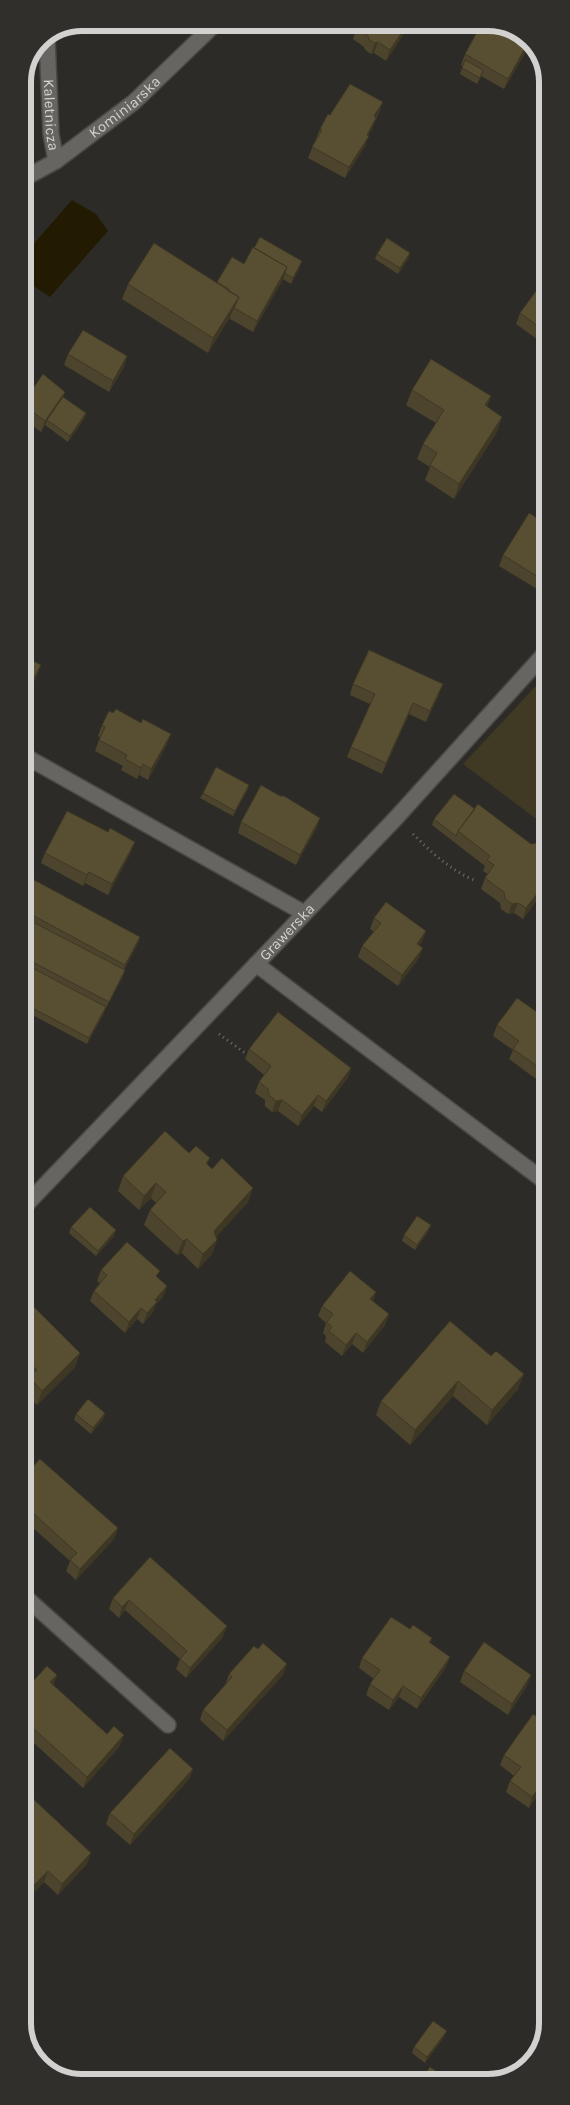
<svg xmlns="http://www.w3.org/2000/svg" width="570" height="2105" font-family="Karla,sans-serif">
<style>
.green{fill:#403923}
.water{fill:#231b01}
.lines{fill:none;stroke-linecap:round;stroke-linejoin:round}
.lane-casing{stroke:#494845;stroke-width:18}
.street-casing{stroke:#494845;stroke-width:18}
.secondary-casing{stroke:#494845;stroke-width:18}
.path{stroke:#72716e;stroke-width:3;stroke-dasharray:1 4;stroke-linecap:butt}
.lane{stroke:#666561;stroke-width:15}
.street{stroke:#666561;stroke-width:15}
.secondary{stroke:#666561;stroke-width:15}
.wall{fill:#4c442c}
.shaded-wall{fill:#3e3724}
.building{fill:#584f33;stroke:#3e3724}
.labels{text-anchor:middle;stroke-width:5;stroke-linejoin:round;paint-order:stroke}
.street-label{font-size:15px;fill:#d2d1cf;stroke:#22211e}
.rim{fill:none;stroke:#d2d1cf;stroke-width:6}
</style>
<rect width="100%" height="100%" fill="#2c2b27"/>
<path class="green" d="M547,674V827L463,764Z"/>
<path class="water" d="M72,200L96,214L108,231L50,297L29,283L23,276V256Z"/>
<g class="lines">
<defs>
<path id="lane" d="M23,755L304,913
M256,964L547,1183
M23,1595L168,1725"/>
<g id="street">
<path id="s1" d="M47,37L51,134L56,161"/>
<path id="s2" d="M23,1208L396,818L547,651"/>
</g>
<g id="secondary">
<path id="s3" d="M23,179L56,161L134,102L216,23"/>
</g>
</defs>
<use href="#lane" class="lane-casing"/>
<use href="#street" class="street-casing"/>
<use href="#secondary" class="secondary-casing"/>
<path class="path" d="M413,834C431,852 450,870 474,880
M219,1034L245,1053"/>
<use href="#lane" class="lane"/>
<use href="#street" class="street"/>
<use href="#secondary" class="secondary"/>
</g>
<path class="wall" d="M357,28L407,29L386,61L374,53L371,54L365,50L364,47L353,39Z
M527,37L531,43L504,89L481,76L477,84L460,74L463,66L461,65L465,54Z
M379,113L368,135L365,146L345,178L308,158L320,129L330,115Z
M410,253L408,259L398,274L375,259L377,254Z
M232,257L244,264L300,267L291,284L283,279L253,332L230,319V317L208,353L122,299L128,284L217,283Z
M546,288V334L541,342L516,324L520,313Z
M68,354L127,356L124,367L109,392L64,365Z
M412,390L487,407L502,417L497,432L454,499L425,480L430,467L417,459L423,444L436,423L406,405Z
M65,392L63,397L86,413L84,419L68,442L45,425L41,432L23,419V403Z
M547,482V492L543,490Z
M547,524V585L542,592L499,566L503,555Z
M353,684L439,695L426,722L409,714L382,774L347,757L351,747L370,704L350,695Z
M102,725L167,744L148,780L139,775L137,779L121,770L123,766L95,751L100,737L98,736Z
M249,785L247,791L233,816L200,798L203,793Z
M475,809L547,855V886L523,919L514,913L508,914L501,909L500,903L481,889L485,878L488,874L483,871L485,866L432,825L434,819Z
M320,818L316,829L296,865L238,833L241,822Z
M108,832L131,852L108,895L85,883L83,886L41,863L45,853Z
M23,874L140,937L138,943L124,970H125L123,976L106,1008V1007L104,1013L87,1044L23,1010Z
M374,918L422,942L419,945V958L398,986L358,957L362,946L374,932L370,929Z
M540,1017L547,1022V1087L509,1059L513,1050L493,1036L497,1025Z
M249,1049L351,1068L347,1079L322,1112L314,1106L298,1126L278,1111L272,1112L265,1106V1100L255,1093L259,1082L264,1075L245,1059Z
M189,1153L210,1158L207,1164L212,1169L253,1188L248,1202L216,1237L217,1240L212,1254L198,1269L182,1253L177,1255L144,1225L150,1210L156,1203L151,1198L139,1210L118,1191L123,1176Z
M71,1227L114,1236L96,1256L69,1233Z
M429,1231L415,1250L402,1241L404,1235Z
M101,1270L158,1278L167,1286L163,1297L155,1305L153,1312L143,1324L137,1319L125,1333L90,1301L94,1291L100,1283L97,1281Z
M376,1292L373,1301L389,1314L385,1325L363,1353L352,1344L342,1356L325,1342L326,1336L323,1333L326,1323L318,1316L322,1306Z
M23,1296L80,1353L75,1367L37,1405L24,1392L28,1381L23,1377Z
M450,1321L518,1389L487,1425L453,1396L410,1445L376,1415L381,1401Z
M105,1413L103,1419L91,1434L74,1420L76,1414Z
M23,1477L118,1528L114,1539L76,1580L66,1571L70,1561L23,1519Z
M150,1557L223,1637L186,1678L176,1669L180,1659L125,1610L119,1618L109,1609L113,1598Z
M410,1629L432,1638L430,1643L446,1667L417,1709L399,1697L389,1710L366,1695L370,1684L374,1679L359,1668L362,1658Z
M258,1649L283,1675L223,1741L200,1720L203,1710L225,1685L229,1674Z
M464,1671L527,1686L508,1715L460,1682Z
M57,1675L53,1685L120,1746L83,1788L24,1734L23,1692Z
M547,1723V1798L539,1793L529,1808L506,1792L510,1781L514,1776L500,1765L504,1755Z
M193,1769L189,1779L130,1845L106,1824L110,1813Z
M24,1802L87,1864L58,1895L44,1882L26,1901L24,1899Z
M444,2037L425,2063L412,2053L414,2047Z"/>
<path class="shaded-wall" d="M408,23H409L407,29L386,61L390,50Z
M529,41L531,43L504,89L508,79Z
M378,42L374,53L371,54L375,43Z
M383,102L379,113L370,127L374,116Z
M376,118L372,129L366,140L369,136L365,146L345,178L349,167Z
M410,253L408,259L398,274L400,268Z
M302,261L300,267L291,284L293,278Z
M287,267L284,278L253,332L257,321Z
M239,297L235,309L234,308L230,317L208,353L213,338Z
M546,329V334L541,342L545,331Z
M127,356L124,367L109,392L113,381Z
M65,392L61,402L47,420L45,425L41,432L45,421Z
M491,396L486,411L485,405Z
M86,413L84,419L68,442L70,436Z
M502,417L497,432L454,499L459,484Z
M547,580V585L542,592L546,582Z
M41,665L37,676L23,702L25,694Z
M443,684L439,695L426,722L430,711Z
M413,703L409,714L382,774L386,763Z
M171,734L167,744L148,780L151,769Z
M143,764L139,775L137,779L141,768Z
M249,785L247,791L233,816L235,811Z
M28,794L25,804L23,807V804Z
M320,818L316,829L296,865L300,855Z
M135,842L131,852L108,895L112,884Z
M89,872L85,883L83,886L87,875Z
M547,881V886L523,919L526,908Z
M518,903L514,913L508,914L512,904Z
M426,931L422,942L413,954L417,944Z
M140,937L138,943L123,971L125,965Z
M423,948L419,958L398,986L402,975Z
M125,970L123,976L106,1008Z
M106,1007L104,1013L87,1044L89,1038Z
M351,1068L347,1079L322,1112L326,1101Z
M318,1095L314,1106L298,1126L302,1115Z
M282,1100L278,1111L272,1112L276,1101Z
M156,1183L151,1198L139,1210L144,1196Z
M253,1188L248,1202L208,1246L214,1231Z
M431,1225L429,1231L415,1250L417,1245Z
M116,1230L114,1236L96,1256L98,1251Z
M187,1239L182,1253L177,1255L183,1241Z
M217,1240L212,1254L198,1269L203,1254Z
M167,1286L163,1297L155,1305L153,1312L143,1324L147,1313L155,1300Z
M376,1292L372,1303L370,1299Z
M141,1308L137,1319L125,1333L129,1322Z
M389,1314L385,1325L363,1353L367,1342Z
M356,1333L352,1344L342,1356L346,1345Z
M80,1353L75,1367L37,1405L42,1391Z
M524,1374L518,1389L487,1425L492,1410Z
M458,1381L453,1396L410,1445L415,1430Z
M105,1413L103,1419L91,1434L93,1428Z
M118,1528L114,1539L76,1580L80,1569Z
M129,1600L125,1610L119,1618L122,1607Z
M227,1626L223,1637L186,1678L190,1668Z
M450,1657L446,1667L417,1709L421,1698Z
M287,1664L283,1675L223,1741L227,1730Z
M57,1675L53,1686L50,1682Z
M531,1675L527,1686L508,1715L512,1704Z
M403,1686L399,1697L389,1710L393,1700Z
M124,1735L120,1746L83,1788L87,1777Z
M193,1769L189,1779L130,1845L134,1834Z
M543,1782L539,1793L529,1808L532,1797Z
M91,1853L87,1864L58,1895L62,1884Z
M48,1871L44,1882L26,1901L29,1890Z
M447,2031L444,2037L425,2063L427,2057Z"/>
<path class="building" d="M360,23H408L390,50L378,42L375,43L369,40L368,36L357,28Z
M482,23H495L527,37L529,41L508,79L465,54Z
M465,60L483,70L480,78L462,68Z
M350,84L383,102L374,116L376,118L367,135L369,136L349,167L312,147L322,130L320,129L328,114L330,115Z
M260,237L302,261L293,278L285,273L287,267L254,248Z
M387,238L410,253L400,268L377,254Z
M154,243L239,297L213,338L128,284Z
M253,247L287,267L257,321L234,308L239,297L228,291L229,289L217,282L232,257L244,264Z
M541,284L546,288V329L545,331L520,313Z
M83,330L127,356L113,381L68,354Z
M431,359L491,396L485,405L502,417L459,484L430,465L437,453L423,444L444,410L412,390Z
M43,374L65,392L45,421L23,405V403Z
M63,397L86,413L70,436L47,420Z
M529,513L547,524V580L546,582L503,555Z
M369,650L443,684L430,711L413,703L386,763L351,747L375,694L353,684Z
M23,651L29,654L28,658L41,665L25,694L23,693Z
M116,709L141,723L143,719L171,734L151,769L143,764L141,768L125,759L127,755L99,740L105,727L102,725L109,711L113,713Z
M216,767L249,785L235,811L203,793Z
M261,785L280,796H284L320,818L300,855L241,822Z
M23,791L28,794L23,804Z
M454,794L475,809L458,831L456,836L434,819Z
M478,804L531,844L537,843L545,849L546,854L547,855V881L526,908L518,903L512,904L505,899L504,892L485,878L494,865L487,860L490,856L458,831Z
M67,811L108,832L110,828L135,842L112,884L89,872L87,875L45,853Z
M23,874L140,937L125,965L23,910Z
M386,902L426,931L417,944L423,948L402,975L362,946L381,923L374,918Z
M23,917L125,970L109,1002L23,957Z
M23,963L106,1007L89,1038L23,1003Z
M517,998L541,1015L540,1017L547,1022V1073L513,1049L519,1041L497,1025Z
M278,1012L351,1068L326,1101L318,1095L302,1115L282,1100L276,1101L269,1095L268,1089L259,1082L271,1066L249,1049Z
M165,1131L189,1153L196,1146L210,1158L206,1163L212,1169L222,1158L253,1188L214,1231L217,1240L203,1254L187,1239L183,1241L150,1210L166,1192L156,1183L144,1196L123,1176Z
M90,1207L116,1230L98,1251L71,1227Z
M417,1216L431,1225L417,1245L404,1235Z
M127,1242L160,1271L156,1276L167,1286L155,1300L157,1302L147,1313L141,1308L129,1322L94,1291L107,1275L101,1270Z
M350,1271L376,1292L370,1299L389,1314L367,1342L356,1333L346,1345L329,1331L332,1327L327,1322L333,1314L322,1306Z
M23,1296L80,1353L42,1391L29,1377L37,1370L23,1357Z
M450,1321L491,1356L496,1351L524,1374L492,1410L458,1381L415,1430L381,1401Z
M88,1399L105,1413L93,1428L76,1414Z
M40,1459L118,1528L80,1569L70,1560L77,1553L23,1504V1477Z
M150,1557L227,1626L190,1668L180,1659L187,1651L129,1600L122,1607L113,1598Z
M391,1617L410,1629L413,1625L432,1638L429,1642L450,1657L421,1698L403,1686L393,1700L370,1684L380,1670L362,1658Z
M484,1642L531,1675L512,1704L464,1671Z
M263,1643L287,1664L227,1730L203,1710L232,1677L229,1674L254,1646L258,1649Z
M47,1666L57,1675L50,1682L107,1734L114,1726L124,1735L87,1777L24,1720L23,1692Z
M533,1714L547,1723V1785L543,1782L532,1797L510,1781L521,1767L504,1755Z
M170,1748L193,1769L134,1834L110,1813Z
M30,1796L91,1853L62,1884L48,1871L29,1890L24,1885V1843L29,1837L24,1832V1802Z
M433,2021L447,2031L427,2057L414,2047Z
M430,2067L450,2081L419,2082Z"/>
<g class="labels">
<g class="street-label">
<text dy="5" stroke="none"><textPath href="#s3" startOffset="125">Kominiarska</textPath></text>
<text dy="5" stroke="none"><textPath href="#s1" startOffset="78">Kaletnicza</textPath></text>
<text dy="5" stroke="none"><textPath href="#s2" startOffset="382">Grawerska</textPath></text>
</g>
</g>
<path d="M0 0H570V2105H0ZM82 31H488A51 51 0 0 1 539 82V2023A51 51 0 0 1 488 2074H82A51 51 0 0 1 31 2023V82A51 51 0 0 1 82 31Z" fill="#302f2c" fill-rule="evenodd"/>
<path class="rim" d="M82 31H488A51 51 0 0 1 539 82V2023A51 51 0 0 1 488 2074H82A51 51 0 0 1 31 2023V82A51 51 0 0 1 82 31Z"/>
</svg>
